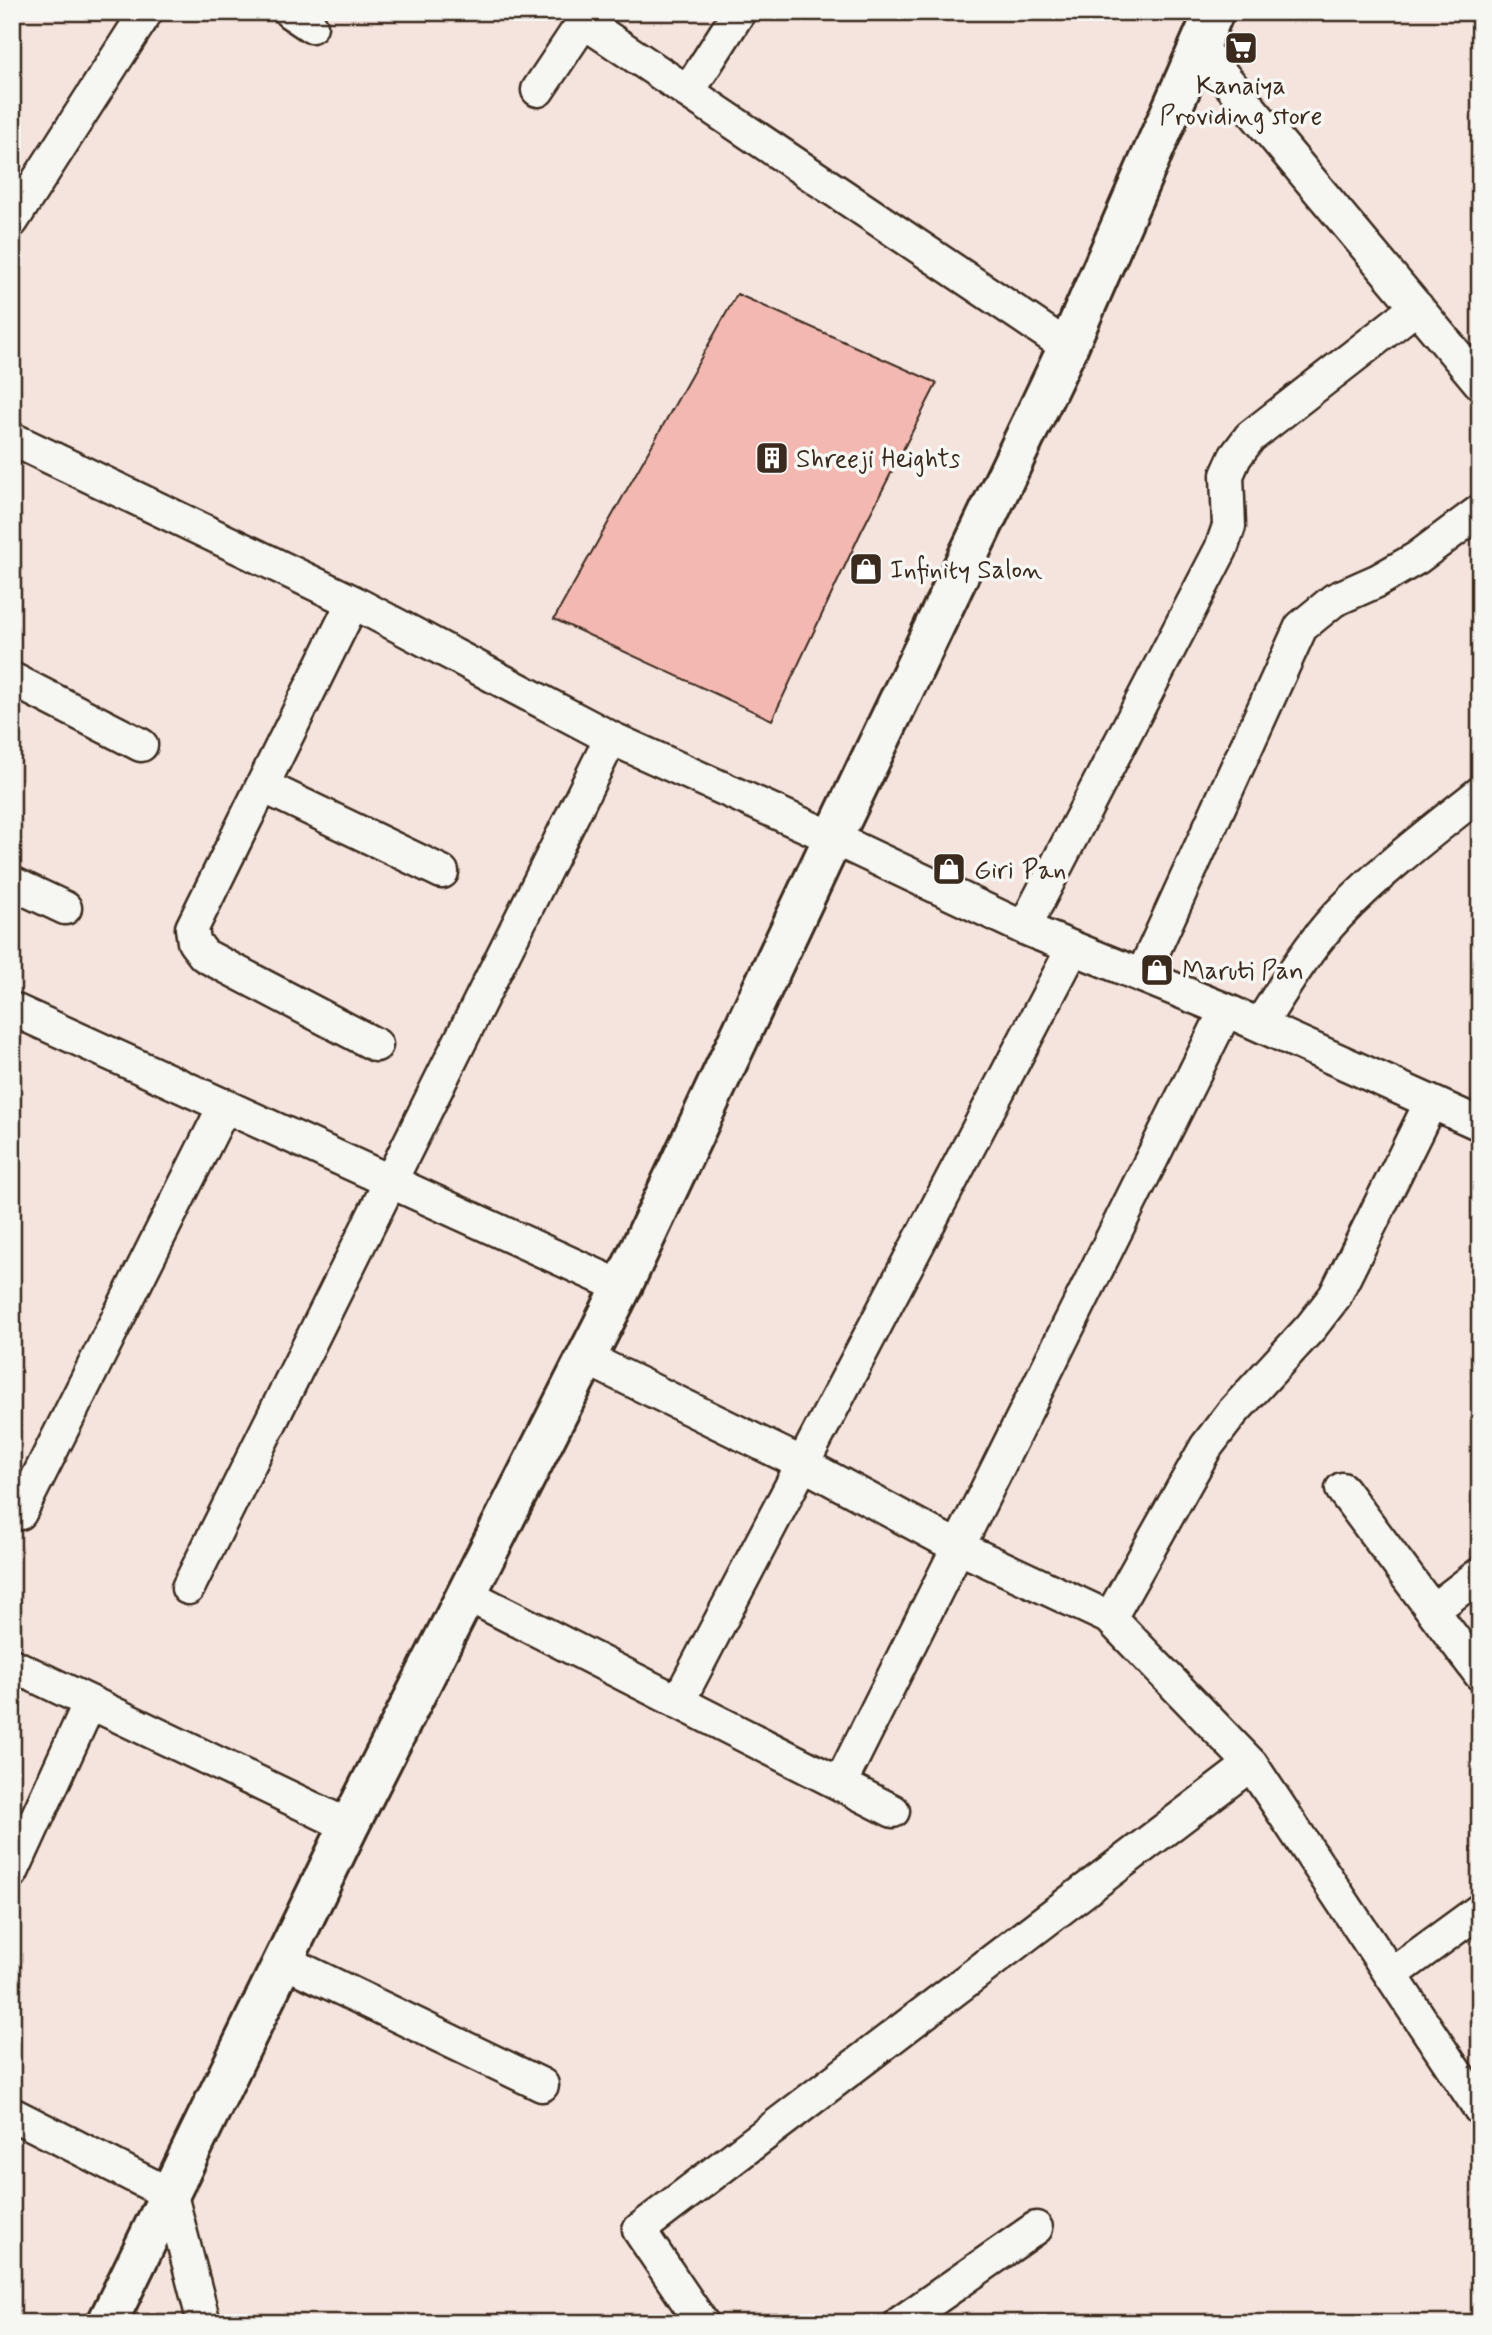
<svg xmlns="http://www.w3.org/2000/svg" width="1492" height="2335" font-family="Mynerve,sans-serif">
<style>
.building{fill:#f3b8b1;stroke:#3b2a1e;stroke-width:2}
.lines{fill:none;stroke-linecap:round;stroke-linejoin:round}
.minor-casing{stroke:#3b2a1e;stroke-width:37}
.tertiary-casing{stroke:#3b2a1e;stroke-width:44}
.minor{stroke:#f6f6f2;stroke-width:32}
.tertiary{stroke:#f6f6f2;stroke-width:38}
.labels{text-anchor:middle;stroke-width:7;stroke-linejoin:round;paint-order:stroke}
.poi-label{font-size:26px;fill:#3b2a1e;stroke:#f6f6f2;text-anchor:start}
</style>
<rect width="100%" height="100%" fill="#f5e3de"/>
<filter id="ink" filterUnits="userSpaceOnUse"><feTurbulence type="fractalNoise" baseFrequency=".0143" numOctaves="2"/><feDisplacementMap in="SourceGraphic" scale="14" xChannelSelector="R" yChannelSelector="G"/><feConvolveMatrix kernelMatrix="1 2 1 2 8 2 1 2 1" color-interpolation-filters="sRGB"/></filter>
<g filter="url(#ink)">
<path class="building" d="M737,294L937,383L861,532L772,720L554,619Z"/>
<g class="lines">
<defs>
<path id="minor" d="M290,12L311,26
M584,22L1068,347
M1199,47L1480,383
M538,90L590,12
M688,92L739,12
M12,221L146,12
M12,439L353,602L611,738L833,838L1024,928L1226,1010L1480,1124
M353,602L192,928L194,942L204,955L376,1045
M12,679L141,745
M263,786L442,872
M12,883L65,908
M1024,928L1221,549L1229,526L1227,475L1235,457L1250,437L1417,307
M1142,976L1301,627L1334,600L1377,581L1417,558L1480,511
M12,1009L622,1287
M1260,1025C1284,987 1307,948 1338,915C1381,870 1431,832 1480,793
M586,1358L803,1464L958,1547L1110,1618L1251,1764L1480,2109
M1342,1489L1480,1674
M20,1513L225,1105
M188,1588L611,738
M466,1594L893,1811
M1433,1610L1480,1574
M1110,1618L1206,1447L1232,1413L1311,1327L1335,1296L1431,1102
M12,1665L349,1826
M678,1702L1073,948
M840,1784L1226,1010
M12,1872L90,1702
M284,1961L542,2085
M1391,1975L1480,1910
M12,2114L171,2195L204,2323
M702,2323L639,2230L1251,1764
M900,2323L1036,2228"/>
<path id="tertiary" d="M107,2323L349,1826L622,1287L833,838L1068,347L1214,12"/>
</defs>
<use href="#minor" class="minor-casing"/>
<use href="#tertiary" class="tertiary-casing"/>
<use href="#minor" class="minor"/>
<use href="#tertiary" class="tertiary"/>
</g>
</g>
<defs>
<symbol id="supermarket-square" viewBox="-11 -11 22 22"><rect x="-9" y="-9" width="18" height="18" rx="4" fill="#3b2a1e" stroke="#f6f6f2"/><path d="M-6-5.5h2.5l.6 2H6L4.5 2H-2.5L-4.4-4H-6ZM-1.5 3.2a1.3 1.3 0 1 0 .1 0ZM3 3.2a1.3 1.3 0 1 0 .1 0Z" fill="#fff"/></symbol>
<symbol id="building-square" viewBox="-11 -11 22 22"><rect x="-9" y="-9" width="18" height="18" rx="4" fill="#3b2a1e" stroke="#f6f6f2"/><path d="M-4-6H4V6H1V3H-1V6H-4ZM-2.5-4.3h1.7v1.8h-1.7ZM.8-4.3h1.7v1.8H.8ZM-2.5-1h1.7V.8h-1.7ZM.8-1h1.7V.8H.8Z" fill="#fff"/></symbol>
<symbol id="shop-square" viewBox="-11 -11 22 22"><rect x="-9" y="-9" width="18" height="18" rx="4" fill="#3b2a1e" stroke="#f6f6f2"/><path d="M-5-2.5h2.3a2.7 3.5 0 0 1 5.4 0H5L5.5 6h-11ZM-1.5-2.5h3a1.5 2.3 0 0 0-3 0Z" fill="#fff"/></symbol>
</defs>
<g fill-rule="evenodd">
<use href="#supermarket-square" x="1222" y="29" width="38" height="38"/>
<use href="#building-square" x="753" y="439" width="38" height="38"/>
<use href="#shop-square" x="847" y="550" width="38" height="38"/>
<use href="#shop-square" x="930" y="850" width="38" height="38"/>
<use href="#shop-square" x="1138" y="951" width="38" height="38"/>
</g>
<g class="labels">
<g class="poi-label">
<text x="1241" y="94" text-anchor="middle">Kanaiya<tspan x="1241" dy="30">Providing store</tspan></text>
<text x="796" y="467">Shreeji Heights</text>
<text x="890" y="578">Infinity Salon</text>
<text x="974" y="878">Giri Pan</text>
<text x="1182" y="979">Maruti Pan</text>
</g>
</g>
<rect width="1492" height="2335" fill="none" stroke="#f6f6f2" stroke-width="42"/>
<rect x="21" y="21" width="1450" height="2293" fill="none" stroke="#3b2a1e" stroke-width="2.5" filter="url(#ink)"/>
</svg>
